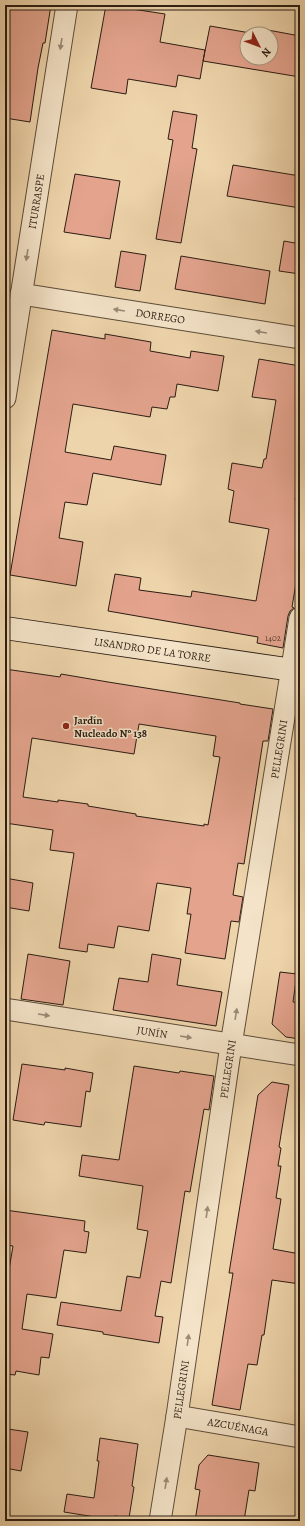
<svg xmlns="http://www.w3.org/2000/svg" width="305" height="1526" font-family="Alegreya,serif">
<style>
.building{fill:#e3a38d;stroke:#2b1d12;fill-rule:evenodd}
.lines{fill:none;stroke-linecap:round;stroke-linejoin:round}
.minor-casing{stroke:#5c4b38;stroke-width:23}
.secondary-casing{stroke:#2b1d12;stroke-width:24}
.minor{stroke:#f4e3c8;stroke-width:21}
.secondary{stroke:#f4e3c8;stroke-width:22}
.oneway{fill:#9a8a76}
.poi-dot{fill:#8f2418;stroke:#f4e3c8;stroke-width:1.5}
.labels{text-anchor:middle;stroke-width:3;stroke-linejoin:round;paint-order:stroke}
.number-label{font-size:9px;fill:#593e31}
.street-label{font-size:11px;fill:#2b1d12;stroke:#f4e3c8}
.poi-label{font-size:11px;font-weight:bold;fill:#2b1d12;stroke:#f4e3c8;text-anchor:start}
</style>
<rect width="100%" height="100%" fill="#eed4ab"/>
<filter id="stains"><feTurbulence type="fractalNoise" baseFrequency=".005" numOctaves="4"/><feColorMatrix values="0 0 0 0 .2 0 0 0 0 .09 0 0 0 0 .02 0 0 0 .5 -.17"/></filter>
<radialGradient id="worn" r=".72"><stop offset=".6" stop-color="#630" stop-opacity="0"/><stop offset="1" stop-color="#630" stop-opacity=".3"/></radialGradient>
<path class="building" d="M5,5H51L45,43H43L38,68L30,122L5,118Z
M106,5L165,14L160,42L205,50L200,79L178,75L176,87L128,79L126,94L91,88Z
M210,26L256,34L257,28L300,36V77L203,61ZM247,34H271V58H247Z
M173,111L197,115L192,148L197,149L181,243L156,239L173,140L168,139Z
M233,165L300,176V208L227,196Z
M75,174L120,181L110,239L64,232Z
M284,241L300,244V274L279,271Z
M121,251L146,255L140,291L115,287Z
M181,256L270,271L265,304L175,289Z
M52,330L105,339V334L151,342L150,351L190,358L191,351L224,356L218,391L177,384L175,397H170L167,409L152,407L150,417L73,404L65,452L111,460L114,446L166,455L161,485L93,473L87,505L65,502L59,538L83,542L76,586L10,575Z
M259,359L300,366V470L295,500L300,501V515L296,542H300V559L292,607L294,608L290,611L288,616L283,648L257,643L258,637L108,611L115,574L141,578L139,590L191,597L192,591L256,601L269,529L229,522L234,491L228,489L232,463L262,468L264,459H266L276,400L252,397Z
M5,669L60,677L61,674L108,682L240,703V704L273,709L268,741H263L244,864L238,863L233,895L243,897L239,922L231,921L225,959L185,953L191,914H187L191,888L157,883L149,931L118,926L114,948L88,944L87,952L59,948L74,853L50,850L53,830L5,823ZM139,724L216,736L213,756L220,757L208,825L204,824V826L136,816V814L88,806V804L58,800V802L23,797L32,738L134,754Z
M5,878L33,883L29,911L5,907Z
M28,954L70,961L63,1005L21,999Z
M152,954L181,959L177,985L222,992L216,1026L113,1010L119,978L148,982Z
M280,972L297,974L293,1002L300,1003V1039L286,1037L272,1024Z
M22,1064L65,1070V1068L93,1073L90,1092L86,1091L81,1127L45,1122L44,1125L13,1120Z
M134,1066L179,1073L180,1071L214,1076L209,1110L204,1109L190,1192L185,1191L171,1283L161,1281L155,1316L163,1317L159,1343L103,1334V1332L57,1325L61,1302L121,1311L127,1276L140,1278L148,1231L137,1229L143,1186L79,1176L82,1155L119,1160Z
M272,1082L289,1085L279,1147L281,1148L278,1166H281L276,1198L281,1199L273,1249L300,1254V1284L272,1280L264,1335H262L257,1365L248,1364L240,1410L212,1405L233,1273H229L258,1095Z
M5,1210L85,1221L84,1231L89,1232L86,1253L64,1250L56,1298L27,1294L22,1329L53,1334L49,1358L41,1357L39,1375L16,1371L15,1375L5,1374V1293L13,1246L5,1245Z
M8,1429L28,1432L21,1471L5,1468V1445Z
M100,1438L138,1444L132,1486L134,1487L129,1518L115,1516L114,1520L64,1512L67,1494L94,1498L99,1461H97Z
M208,1455L259,1463L255,1491L249,1490L244,1521H195L200,1490L195,1489L199,1465Z"/>
<g class="lines">
<defs>
<g id="minor">
<path id="s1" d="M21,294L300,338"/>
<path id="s2" d="M5,398L67,5"/>
<path id="s3" d="M5,1009L300,1055"/>
<path id="s4" d="M177,1416L300,1437"/>
<path id="s5" d="M160,1521L177,1416L231,1045L300,618"/>
</g>
<g id="secondary">
<path id="s6" d="M5,628L300,671"/>
</g>
</defs>
<use href="#minor" class="minor-casing"/>
<use href="#secondary" class="secondary-casing"/>
<use href="#minor" class="minor"/>
<use href="#secondary" class="secondary"/>
</g>
<defs><path id="oneway-solid" d="M-6-.8H1V-3.2L6.5 0L1 3.2V.8H-6Z"/></defs>
<g class="oneway">
<use href="#oneway-solid" transform="translate(61 44) rotate(99)"/>
<use href="#oneway-solid" transform="translate(27 255) rotate(99)"/>
<use href="#oneway-solid" transform="translate(119 310) rotate(-171)"/>
<use href="#oneway-solid" transform="translate(261 332) rotate(-171)"/>
<use href="#oneway-solid" transform="translate(236 1014) rotate(-81)"/>
<use href="#oneway-solid" transform="translate(44 1015) rotate(9)"/>
<use href="#oneway-solid" transform="translate(186 1037) rotate(9)"/>
<use href="#oneway-solid" transform="translate(207 1212) rotate(-82)"/>
<use href="#oneway-solid" transform="translate(188 1340) rotate(-82)"/>
<use href="#oneway-solid" transform="translate(166 1483) rotate(-81)"/>
</g>
<circle class="poi-dot" cx="66" cy="726" r="4"/>
<g class="labels">
<g class="number-label">
<text x="273" y="641">1402</text>
</g>
<g class="street-label">
<text dy="4" stroke="none"><textPath href="#s2" startOffset="199">ITURRASPE</textPath></text>
<text dy="4" stroke="none"><textPath href="#s1" startOffset="141">DORREGO</textPath></text>
<text dy="4" stroke="none"><textPath href="#s6" startOffset="149">LISANDRO DE LA TORRE</textPath></text>
<text dy="4" stroke="none"><textPath href="#s5" startOffset="781">PELLEGRINI</textPath></text>
<text dy="4" stroke="none"><textPath href="#s3" startOffset="149">JUNÍN</textPath></text>
<text dy="4" stroke="none"><textPath href="#s5" startOffset="457">PELLEGRINI</textPath></text>
<text dy="4" stroke="none"><textPath href="#s5" startOffset="133">PELLEGRINI</textPath></text>
<text dy="4" stroke="none"><textPath href="#s4" startOffset="62">AZCUÉNAGA</textPath></text>
</g>
<g class="poi-label">
<text x="74" y="724">Jardín<tspan x="74" dy="13">Nucleado Nº 138</tspan></text>
</g>
</g>
<rect width="305" height="1526" fill="none" stroke="#eed4ab" stroke-width="20"/>
<rect x="6" y="6" width="293" height="1514" fill="none" stroke="#2b1d12" stroke-width="2"/>
<rect x="10" y="10" width="285" height="1506" fill="none" stroke="#2b1d12"/>
<g transform="translate(259 46) rotate(132)"><circle r="19" fill="#f4e3c8" stroke="#a4947f"/>
<path d="M0-3L7 15L0 10L-7 15Z" fill="#8f2418"/>
<text y="-6" font-size="11" font-weight="bold" text-anchor="middle" fill="#2b1d12">N</text>
</g>
<rect width="100%" height="100%" filter="url(#stains)"/>
<rect width="100%" height="100%" fill="url(#worn)"/>
</svg>
